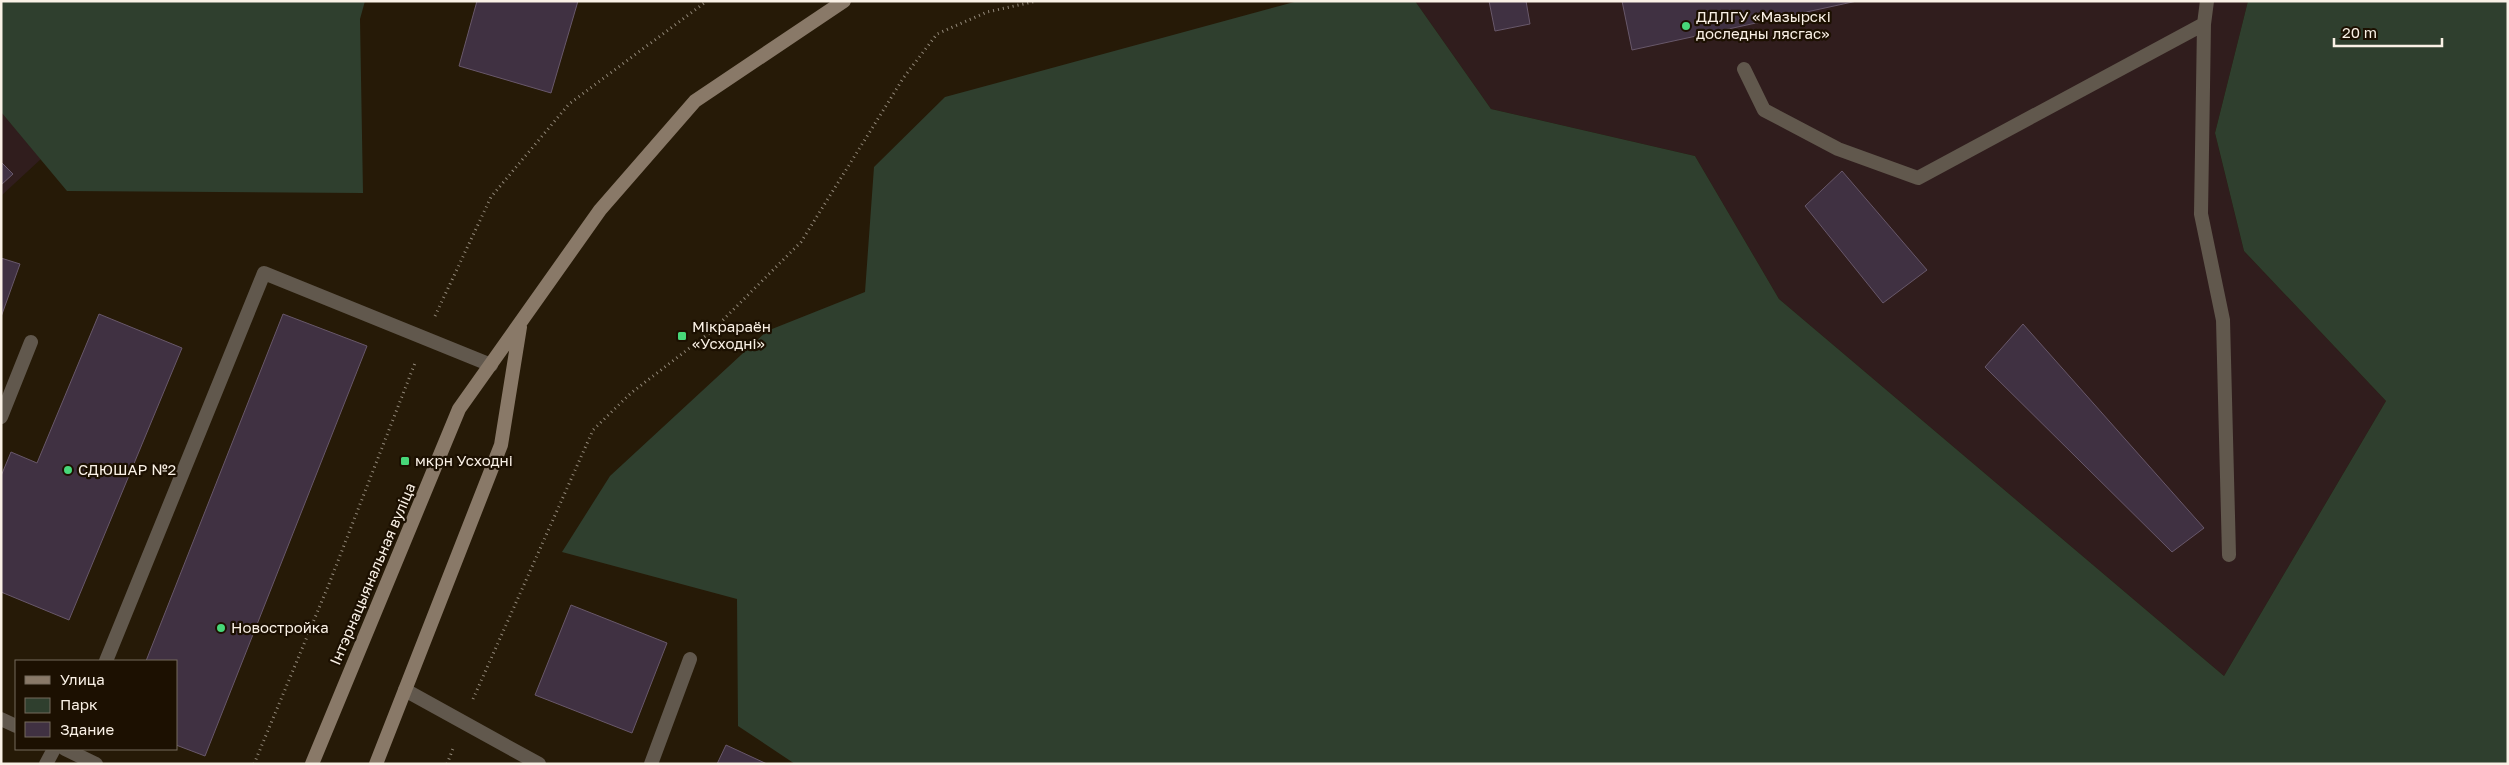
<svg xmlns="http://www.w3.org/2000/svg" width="2509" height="765" font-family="'Golos Text',sans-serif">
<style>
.industrial{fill:#301d1d}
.green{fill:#2f3f2e}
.building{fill:#403142;stroke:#68586a}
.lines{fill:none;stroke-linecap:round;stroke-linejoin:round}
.path{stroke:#928879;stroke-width:3;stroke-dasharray:1 4;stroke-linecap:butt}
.service{stroke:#61584d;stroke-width:14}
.secondary{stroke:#897968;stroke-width:14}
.poi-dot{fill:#47d779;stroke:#1c1001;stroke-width:2}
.labels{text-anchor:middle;stroke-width:4.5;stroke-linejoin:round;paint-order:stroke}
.poi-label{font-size:15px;fill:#faf1e6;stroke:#1c1001;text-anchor:start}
.street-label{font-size:15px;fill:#faf1e6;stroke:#1c1001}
</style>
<rect width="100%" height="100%" fill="#261a07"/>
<path class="industrial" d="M1415,1H2248L2215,133L2244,251L2386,401L2224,676L1779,299L1695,156L1491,109Z
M1,112L41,159L1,196Z"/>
<path class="green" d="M1,1H365L360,19L363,193L67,191L1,112Z
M1298,1H1415L1491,109L1695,156L1779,299L2224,676L2386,401L2244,251L2215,133L2248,1H2508V764H795L738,726L737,599L562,552L610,476L767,331L865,292L874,167L945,97Z"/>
<path class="building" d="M477,1H578L551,93L459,66Z
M1489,1H1526L1530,24L1495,31Z
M1622,1H1857L1632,50Z
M1,162L13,174L1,185Z
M1842,171L1927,270L1883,303L1805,206Z
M1,258L20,264L1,317Z
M99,314L182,348L69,620L1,592V476L11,452L37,463Z
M283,314L367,346L205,756L176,745V661H146Z
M2023,324L2204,528L2172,552L1985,367Z
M571,605L667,643L632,733L535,695Z
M726,745L767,764H717Z"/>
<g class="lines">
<path class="path" d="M435,316L491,197L569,104L707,1
M473,699L593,430L631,393L713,330L801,242L904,77L937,34L987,12L1037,1
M254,764L329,584L415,363
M447,764L454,746"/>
<path class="service" d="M2207,1L2204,24L2201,214L2223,320L2229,555
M1744,69L1764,110L1838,149L1918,178L2204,24
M1,417L31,342
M106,661L264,273L491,365
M405,690L539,764
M1,719L16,726
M65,749L96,764
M46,764L54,749
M651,764L690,659"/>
<path class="secondary" d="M312,764L459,409L600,210L695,101L844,1
M376,764L501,445L520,327"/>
</g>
<g class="poi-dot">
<circle cx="1686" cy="26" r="5"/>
<rect x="677" y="331" width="10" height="10" rx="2.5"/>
<rect x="400" y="456" width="10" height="10" rx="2.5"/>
<circle cx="68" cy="470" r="5"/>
<circle cx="221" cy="628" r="5"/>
</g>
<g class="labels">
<g class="poi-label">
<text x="1696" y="22">ДДЛГУ «Мазырскі<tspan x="1696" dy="17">доследны лясгас»</tspan></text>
<text x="692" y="332">Мікрараён<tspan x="692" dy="17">«Усходні»</tspan></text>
<text x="415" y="466">мкрн Усходні</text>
<text x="78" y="475">СДЮШАР №2</text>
<text x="231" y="633">Новостройка</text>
</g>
<g class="street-label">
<text transform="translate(373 574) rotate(-67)" y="5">Інтэрнацыянальная вуліца</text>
</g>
</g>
<rect width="2509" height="765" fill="none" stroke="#faf1e6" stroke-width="5"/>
<rect x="15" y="660" width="162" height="90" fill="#1c1001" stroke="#756a5d"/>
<rect x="25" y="676" width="25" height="8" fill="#897968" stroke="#756a5d"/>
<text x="60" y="685" font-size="15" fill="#faf1e6">Улица</text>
<rect x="25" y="698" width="25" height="15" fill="#2f3f2e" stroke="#756a5d"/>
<text x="60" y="710" font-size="15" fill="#faf1e6">Парк</text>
<rect x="25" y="722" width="25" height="15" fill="#403142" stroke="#756a5d"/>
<text x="60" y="735" font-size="15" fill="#faf1e6">Здание</text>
<path d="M2334 38v8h108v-8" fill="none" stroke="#faf1e6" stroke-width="2.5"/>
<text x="2342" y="38" font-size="15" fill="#faf1e6" stroke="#1c1001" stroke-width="4" paint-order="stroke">20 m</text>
</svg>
